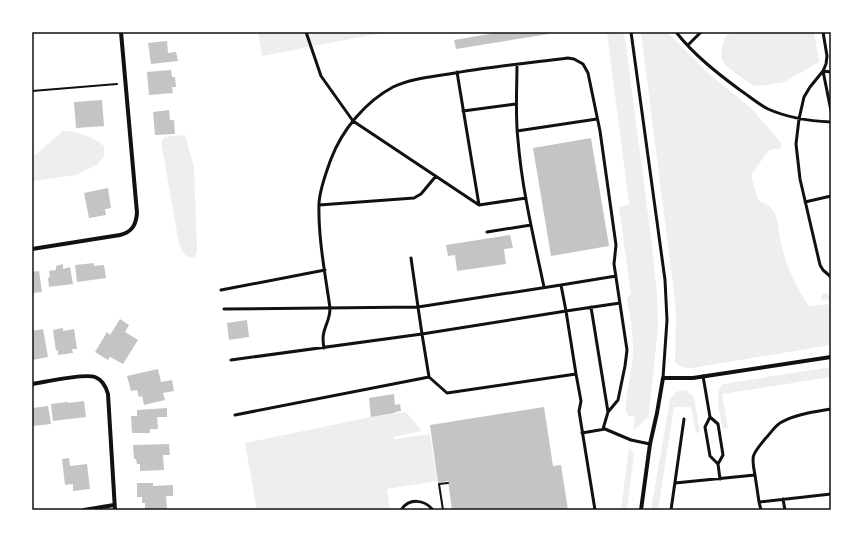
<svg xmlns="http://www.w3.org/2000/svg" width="863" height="542" font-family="'IBM Plex Serif',serif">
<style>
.green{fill:#eee}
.building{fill:#c4c4c4}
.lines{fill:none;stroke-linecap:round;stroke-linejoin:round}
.path{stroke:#111;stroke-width:2}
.service{stroke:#111;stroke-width:3}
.minor{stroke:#111;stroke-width:4}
.neatline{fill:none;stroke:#111;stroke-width:1.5}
</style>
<rect width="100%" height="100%" fill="#fff"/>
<path class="green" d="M258,32H387L262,56Z
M607,32H623L625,38L652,245L657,294L658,327L649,414L645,420L633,431L635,416H629L626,413C625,396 630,381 632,364C635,342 631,321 627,299L631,293L619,207L629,204Z
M641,32H667L709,74L751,108L781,143V147L779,149H773L768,151L751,175L758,200C763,203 770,206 773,210C779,219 778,233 781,243C786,266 795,285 808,305L813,306L831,304L828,299L821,300V296L825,293L831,295V345L692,368C685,368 680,368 675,362L676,313L674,293Z
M730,32H814L819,62L784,82L768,85L755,86L746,81L726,66L721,58C722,49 722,38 730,32Z
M63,131C77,131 93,137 104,146V156L98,164L76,175L33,181L32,158Z
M185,135L194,167L197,250L195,257L190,258L184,254L179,244L161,142L164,137Z
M831,367V377L722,394L728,428L723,429C721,417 713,393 723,384Z
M683,390L687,391L694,397L700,432L696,433L691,407H674L658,510H651L670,399L676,392Z
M406,412L422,431L393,437L395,439L430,434L437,481L387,489L390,510H257L245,443L371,417Z
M629,447L634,454L627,510H621Z"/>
<path class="building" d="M501,32H548L549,34L456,49L454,40Z
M167,41L168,53L176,52L178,61L151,64L148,43Z
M171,70L172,77H175L176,87H172L173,93L149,95L147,72Z
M102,100L104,126L76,128L74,102Z
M169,110L170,120H174L175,134L155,135L153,112Z
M591,138L609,246L551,256L533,148Z
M108,188L111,208L105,209L106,215L89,218L84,193Z
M510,235L513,248L504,249L506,264L457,271L455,255L448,256L446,245Z
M94,263V266L104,265L106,278L77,282L75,265Z
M63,264V269L70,267L73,284L49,287L48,278L50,277L49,271L56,270V266Z
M39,271L42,292L32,293V272Z
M120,319L129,325L125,332L138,340L123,364L110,357L108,360L95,352L107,332L110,335Z
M247,320L249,337L229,340L227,323Z
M63,328V331L74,329L77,349H72L73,353L58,355V350L56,351L53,330Z
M43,329L48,357L32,360V331Z
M158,369L161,382L172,380L174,391L163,393L165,400L144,405L142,396L139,397L137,390L131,391L127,376Z
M394,394L395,405L400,404L401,411L395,412V413L371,417L369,398Z
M84,401L86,417L53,421L51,404L68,402L69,403Z
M48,406L51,424L32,426V408Z
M544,407L553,466L561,465L568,510H452L448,481L438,483L430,425Z
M167,408V417H157L158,429H150V433H132L131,416H137V410Z
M169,444L170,455H163L164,470L140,471V464H137L136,459H134L133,445Z
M69,458L70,466L87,464L90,489L73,491V484L65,485L62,459Z
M137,483H153V486L173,485V496H166L167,509L145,510V503H142V497H137Z"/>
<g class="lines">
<path class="path" d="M32,91L117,84
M443,510L439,484L448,483"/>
<path class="service" d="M306,32L321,76L353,121L479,205
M631,32L665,280L667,320L663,378
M676,32C694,55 717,73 740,90C749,96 758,104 768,109C788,118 809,121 831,122
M823,32L827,56L826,64L823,71L810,87L804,97L799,119L796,144L800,179L820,265L823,270L831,277
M688,45L701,32
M517,64C517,90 515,115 518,140C522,190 534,239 544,287
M457,72L479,205L526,198
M831,72L823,71L831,111
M463,111L516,104
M517,131L597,119
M805,202L831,196
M319,205L414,198L421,194L436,176
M487,232L531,225
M411,258L418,307L561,285L566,311L620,303
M561,285L616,276
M221,290L325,270
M591,307L608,412L603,429
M224,309L418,307L422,334L566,311L576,374L447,393L429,377
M324,348C320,328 330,325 330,308C325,273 318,237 319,203C320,188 326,173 331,159C342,130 365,102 393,87C410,79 430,77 449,74C488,67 528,63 568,58L574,59L583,64L588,73L600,131L616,245L614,264L627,350L625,366L618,400L608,412
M231,360L422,334L429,377L235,415
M576,374L581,401L579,411L595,510
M703,376L710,417L705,427L710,456L718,464L723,455L718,424L710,417
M582,433L605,429L631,440L650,444
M718,464L720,479
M755,475L759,502L831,494
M675,483L755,475C751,455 752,455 765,439C770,434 774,427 780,423C795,414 814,412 831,409
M783,499L785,510
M759,502L761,510
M401,510C409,498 424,499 433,510
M671,510L684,419"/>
<path class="minor" d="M32,249L120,235C132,232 136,225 137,213L121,32
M32,384C45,382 85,373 95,377C103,380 106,387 108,394L115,510
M84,510L114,505
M641,510L650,444L657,413L663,378H693L831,357"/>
</g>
<rect width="863" height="542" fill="none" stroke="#ffffff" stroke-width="66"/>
<rect x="33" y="33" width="797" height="476" class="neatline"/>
</svg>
